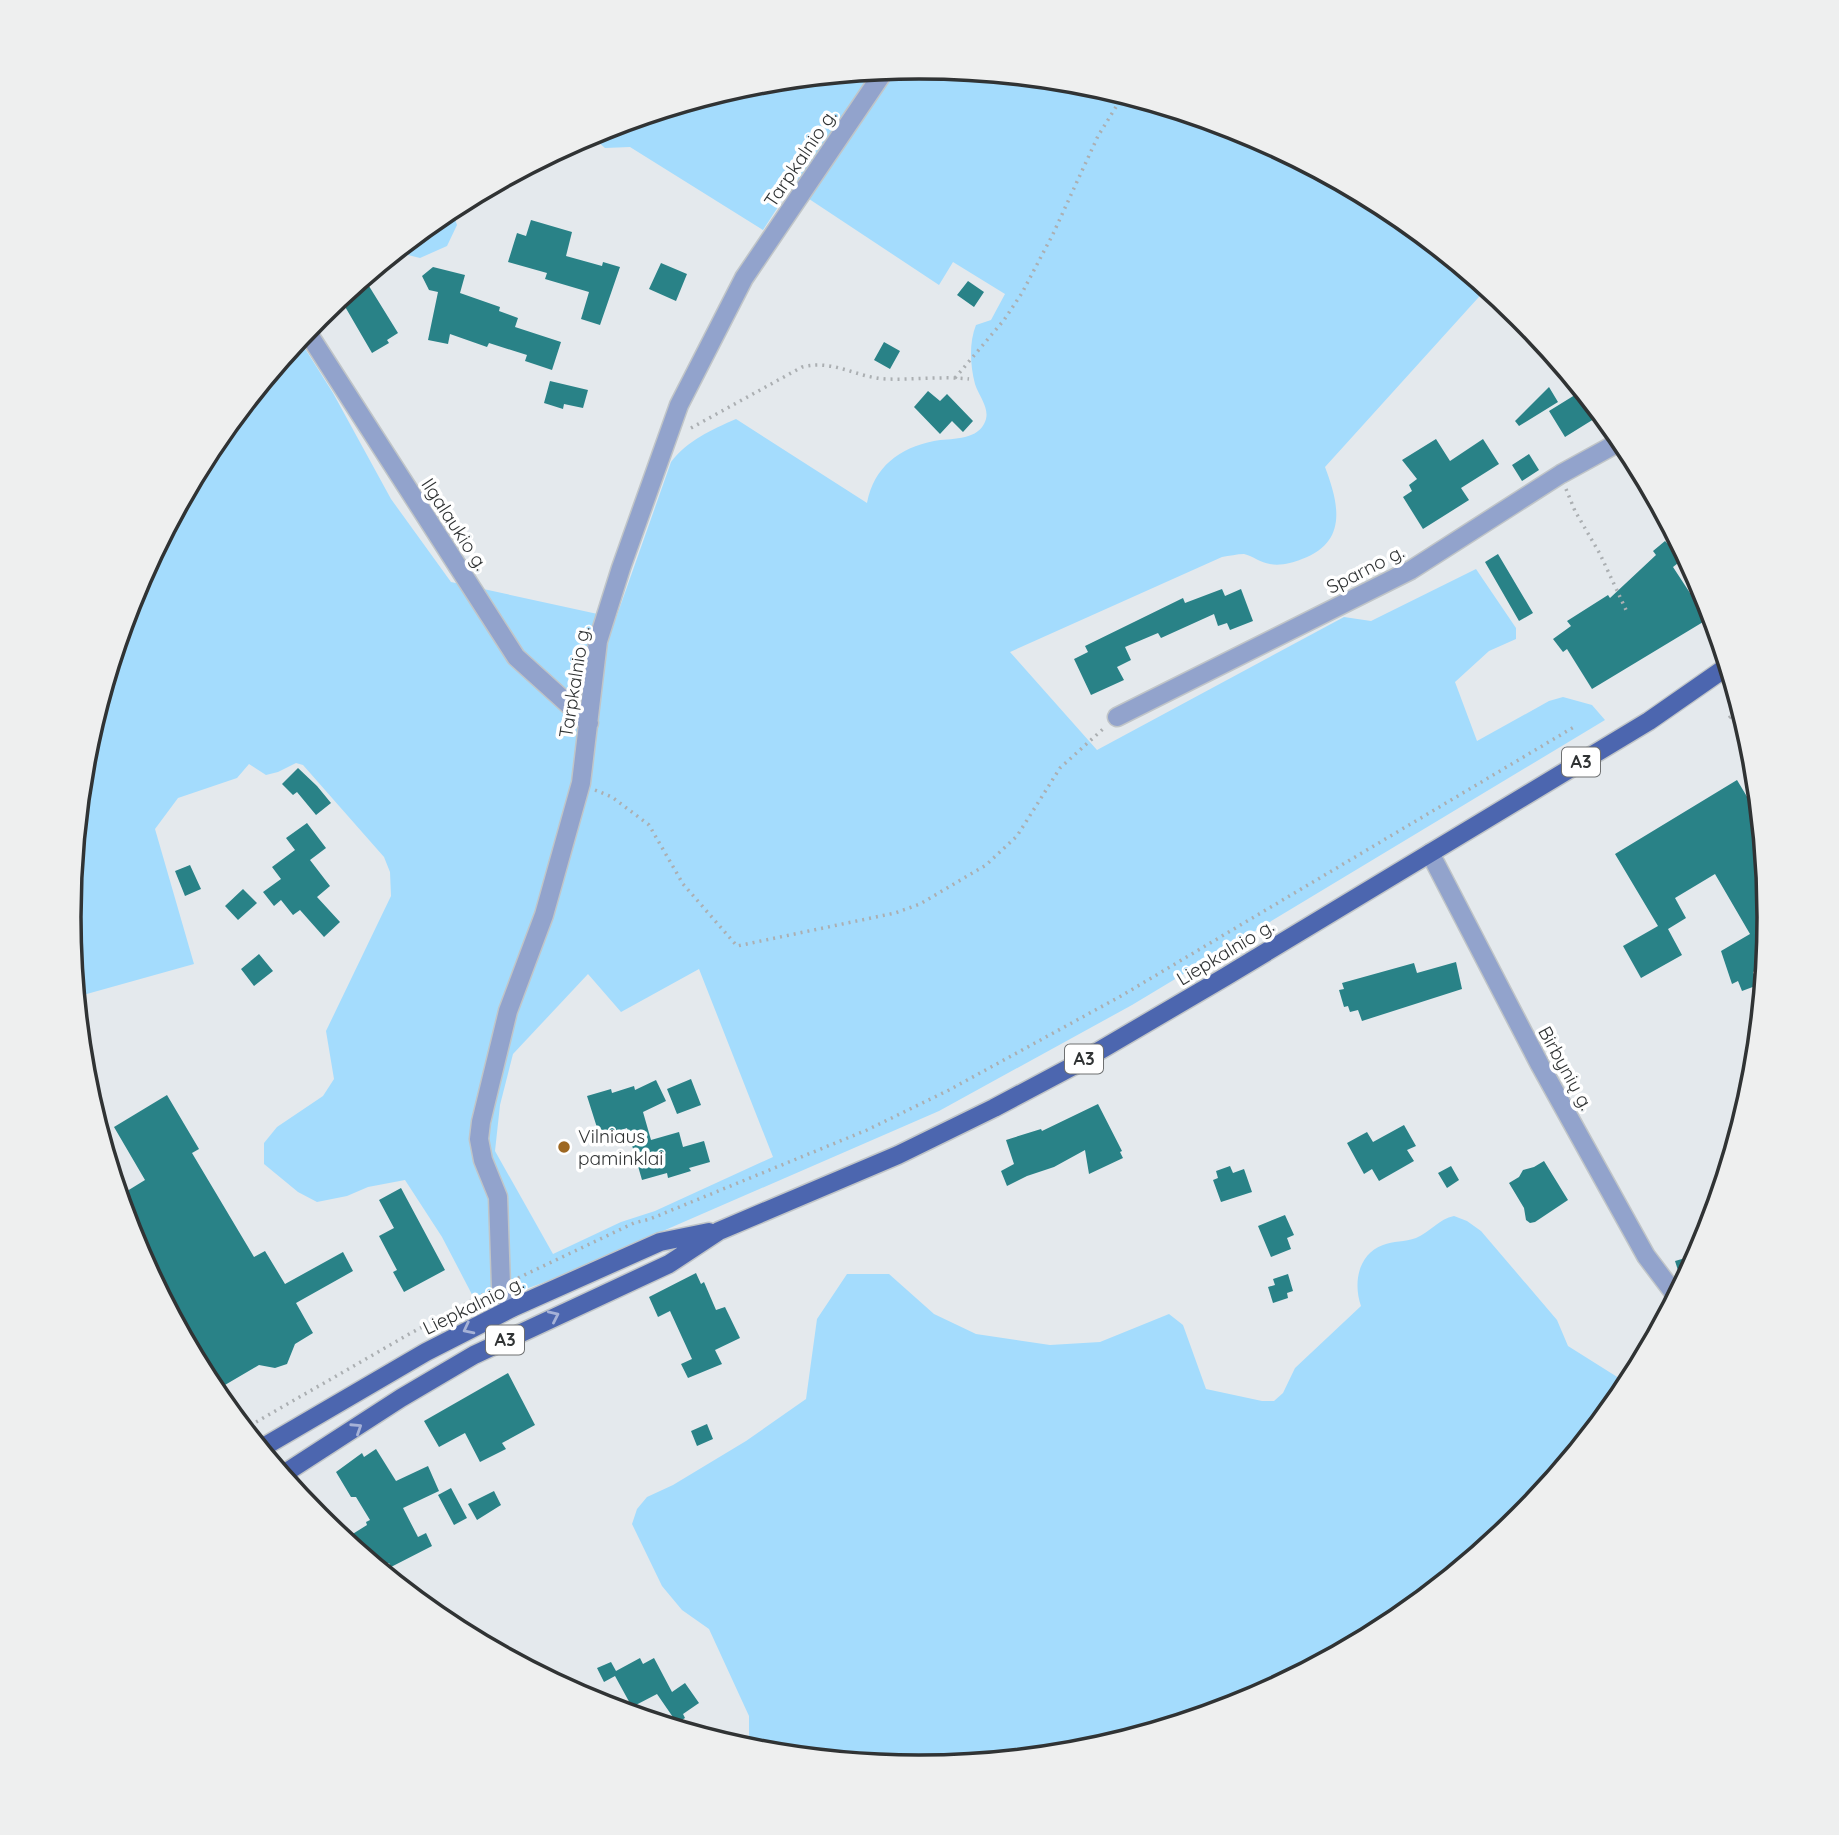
<svg xmlns="http://www.w3.org/2000/svg" width="1839" height="1835" font-family="Quicksand,sans-serif">
<style>
.green{fill:#a4dcfd;fill-rule:evenodd}
.building{fill:#298287}
.lines{fill:none;stroke-linecap:round;stroke-linejoin:round}
.minor-casing{stroke:#c0c5c8;stroke-width:21}
.primary-casing{stroke:#c0c5c8;stroke-width:21}
.path{stroke:#abafb2;stroke-width:3.5;stroke-dasharray:2 5;stroke-linecap:butt}
.minor{stroke:#92a3cc;stroke-width:18}
.primary{stroke:#4c66af;stroke-width:18}
.oneway{stroke:#a6b2d7}
.poi-dot{fill:#9d6721;stroke:#fff;stroke-width:2.5}
.labels{text-anchor:middle;stroke-width:7;stroke-linejoin:round;paint-order:stroke}
.shield{fill:#fff;stroke:#6e7071;stroke-width:2}
.shield-label{font-size:18px;font-weight:bold;fill:#303334}
.street-label{font-size:19px;fill:#303334;stroke:#fff}
.poi-label{font-size:19px;fill:#303334;stroke:#fff;text-anchor:start}
.rim{fill:none;stroke:#303334;stroke-width:3.5}
</style>
<rect width="100%" height="100%" fill="#e4e9ed"/>
<path class="green" d="M920,67L1086,83L1246,131L1393,210L1487,288L1325,467C1339,504 1348,542 1302,559C1292,563 1280,566 1270,564C1261,563 1253,556 1244,554C1237,554 1229,556 1222,557L1010,652L1097,750L1344,617L1371,621L1476,569L1516,628V639L1489,651L1455,682L1477,741L1549,701L1563,697L1592,705L1605,720L1132,1005L939,1111L548,1281L478,1306L442,1237L405,1180L368,1187L347,1196L317,1202L298,1192L264,1164V1143L277,1127L323,1096L334,1079L326,1031L391,896L390,872L384,857L303,765L296,763L278,772L266,775L249,764L237,778L178,798L155,829L194,964L76,997L69,917L85,751L133,591L212,444L299,339L333,393L391,499L451,582L616,618L671,462C688,440 711,430 736,419L867,503C874,467 899,448 934,441C950,438 975,441 984,424C992,410 979,397 975,384C970,365 969,342 976,325L991,320L1005,294L953,262L939,285L791,187L763,230L630,147L605,148L589,134L754,83ZM699,969L773,1157L655,1211L621,1222L553,1254L495,1151L500,1105L513,1054L588,974L621,1012Z
M451,207L457,225L447,246L420,258L396,252Z
M1454,1216L1467,1221L1481,1231L1557,1320L1568,1346L1630,1385L1521,1520L1392,1625L1245,1704L1085,1752L919,1768L749,1751V1716L709,1629L682,1610L662,1586L632,1524L637,1509L647,1497L673,1485L746,1441L806,1399L817,1319L847,1274H889L934,1314L976,1334L1050,1345L1100,1342L1169,1314L1183,1325L1206,1389L1262,1401H1274L1283,1393L1295,1368L1361,1306C1353,1283 1358,1254 1383,1245C1393,1241 1405,1242 1416,1238C1430,1232 1439,1219 1454,1216Z"/>
<path class="building" d="M531,220L572,232L566,256L602,266L603,262L620,267L600,325L581,319L589,292L545,279L547,273L508,262L517,233L526,236Z
M661,263L687,274L676,301L649,289Z
M433,267L465,275L460,293L500,307L499,311L518,318L515,327L561,342L552,370L525,361L527,355L489,343L487,347L450,334L448,344L428,340L438,292L429,290L422,276Z
M364,278L398,333L387,340L389,343L372,353L340,298Z
M968,281L984,292L974,307L957,295Z
M884,342L900,351L890,369L874,360Z
M550,381L588,390L583,408L564,404L563,409L544,403Z
M1549,387L1558,402L1519,426L1515,421Z
M1583,390L1602,414L1565,437L1549,411Z
M928,391L940,401L947,394L973,421L963,432L952,421L940,434L914,407Z
M1436,439L1450,461L1483,439L1499,464L1461,488L1469,500L1423,529L1403,497L1412,491L1409,485L1417,479L1402,460Z
M1529,454L1539,470L1522,481L1512,465Z
M1676,537L1687,556L1673,567L1690,593L1702,586L1713,616L1592,689L1567,649L1563,652L1553,639L1571,626L1567,621L1608,595L1610,598L1656,555L1653,551L1665,541L1668,544Z
M1498,554L1533,613L1519,621L1485,562Z
M1222,589L1225,596L1241,589L1253,621L1230,630L1227,623L1218,626L1214,614L1161,638L1158,633L1125,647L1131,660L1117,667L1124,680L1091,695L1074,659L1088,652L1085,646L1183,598L1185,603Z
M298,768L317,786L331,803L316,815L297,792L293,795L282,784Z
M1737,780L1761,820L1770,918L1766,966L1753,972L1758,985L1742,991L1738,981L1732,984L1721,951L1750,934L1715,874L1675,898L1686,918L1668,929L1682,955L1641,978L1623,946L1658,926L1615,854Z
M307,823L326,848L310,860L330,886L317,897L340,922L324,937L300,910L293,915L281,900L274,906L263,892L281,879L272,867L295,850L286,838Z
M190,865L201,889L185,896L175,871Z
M243,889L257,903L238,920L225,906Z
M259,954L273,971L254,986L241,969Z
M1456,962L1462,989L1362,1021L1358,1010L1350,1012L1348,1006L1344,1007L1339,990L1344,989L1342,983L1414,963L1417,973Z
M691,1079L701,1105L677,1114L667,1089Z
M656,1080L666,1101L643,1112L651,1140L679,1132L683,1147L704,1141L710,1162L689,1168L691,1171L668,1178L667,1173L642,1180L627,1128L600,1137L587,1096L611,1089L612,1093L634,1086L635,1090Z
M167,1095L199,1149L192,1153L254,1257L265,1251L285,1284L343,1252L353,1271L296,1303L313,1333L295,1344L287,1364L275,1368L259,1365L213,1392L133,1243L119,1196L145,1180L114,1127Z
M1098,1104L1122,1151L1120,1152L1123,1158L1089,1174L1085,1150L1054,1167L1027,1176L1007,1186L1001,1171L1014,1164L1006,1140L1041,1129L1042,1131Z
M1404,1125L1416,1146L1407,1150L1414,1161L1379,1181L1372,1169L1364,1174L1347,1143L1367,1132L1373,1142Z
M1544,1161L1568,1200L1535,1222L1530,1223L1526,1220L1524,1208L1509,1183L1519,1177L1523,1170L1534,1167Z
M1230,1166L1233,1173L1244,1169L1252,1192L1221,1202L1213,1180L1218,1178L1216,1171Z
M1451,1166L1459,1180L1447,1188L1438,1173Z
M401,1188L445,1270L404,1292L393,1272L397,1270L379,1236L394,1228L379,1200Z
M1285,1215L1294,1235L1287,1238L1291,1249L1271,1257L1258,1226Z
M1689,1257L1692,1268L1683,1286L1675,1261Z
M696,1273L701,1284L704,1282L716,1310L725,1307L740,1338L715,1350L722,1364L688,1378L681,1364L692,1359L670,1311L658,1317L649,1297Z
M1288,1274L1293,1291L1287,1293L1288,1298L1273,1303L1268,1287L1275,1285L1273,1279Z
M508,1373L535,1425L502,1443L506,1449L480,1462L465,1433L439,1447L424,1421Z
M707,1424L713,1439L697,1446L691,1431Z
M376,1449L396,1481L428,1466L439,1491L403,1508L418,1537L426,1533L432,1546L391,1567L389,1563L378,1569L343,1540L367,1525L366,1522L370,1520L356,1497H351L336,1472L362,1453L364,1457Z
M451,1488L467,1518L454,1525L438,1495Z
M494,1491L501,1505L477,1520L468,1504Z
M640,1658L643,1664L654,1658L672,1692L685,1683L699,1703L683,1714L685,1718L677,1723L657,1694L632,1707L615,1676L604,1682L597,1668L611,1662L616,1671Z"/>
<g class="lines">
<defs>
<path id="minor" d="M306,330L516,657L589,723
M1117,717L1411,570L1561,474L1623,440
M1430,853L1540,1065L1646,1256L1677,1297
M512,1308L501,1286L498,1197L483,1160L479,1139L481,1122L508,1011L544,915L581,783L598,641L621,568L679,405L744,278L885,70"/>
<path id="primary" d="M260,1449L426,1352L512,1308L660,1242L709,1232
M282,1475L401,1398L474,1355L669,1264L719,1231L898,1155L994,1108L1075,1065L1225,977L1649,721L1728,666"/>
</defs>
<use href="#minor" class="minor-casing"/>
<use href="#primary" class="primary-casing"/>
<path class="path" d="M955,378L1004,320L1022,293L1053,234L1098,136L1124,94
M691,428L802,367C835,359 856,378 887,379C914,380 942,376 969,379
M1566,489L1575,511L1600,554L1627,612
M1729,718L1741,707
M595,790L612,797L649,825L683,884L737,946L895,913L920,904L986,865L1017,836L1060,768L1103,729
M518,1278L634,1223L650,1219L867,1130L949,1090L1121,996L1574,727
M244,1429L411,1333L486,1293"/>
<use href="#minor" class="minor"/>
<use href="#primary" class="primary"/>
</g>
<defs><path id="oneway-chevron" d="M-2-3.5L2.5 0L-2 3.5" fill="none" stroke-width="1.6" stroke-linecap="round" stroke-linejoin="round" transform="scale(1.75)"/></defs>
<g class="oneway">
<use href="#oneway-chevron" transform="translate(554 1316) rotate(-25)"/>
<use href="#oneway-chevron" transform="translate(468 1329) rotate(153)"/>
<use href="#oneway-chevron" transform="translate(357 1428) rotate(-33)"/>
</g>
<circle class="poi-dot" cx="564" cy="1147" r="7"/>
<g class="labels">
<g class="shield">
<rect x="1562" y="747.5" width="38" height="29" rx="5"/>
<rect x="1065" y="1044.5" width="38" height="29" rx="5"/>
<rect x="486" y="1325.5" width="38" height="29" rx="5"/>
</g>
<g class="shield-label">
<text x="1581" y="768">A3</text>
<text x="1084" y="1065">A3</text>
<text x="505" y="1346">A3</text>
</g>
<g class="street-label">
<text transform="translate(800 158) rotate(-56)" y="7">Tarpkalnio g.</text>
<text transform="translate(455 524) rotate(57)" y="7">Ilgalaukio g.</text>
<text transform="translate(1365 569) rotate(-27)" y="7">Sparno g.</text>
<text transform="translate(574 682) rotate(-81)" y="7">Tarpkalnio g.</text>
<text transform="translate(1225 952) rotate(-31)" y="7">Liepkalnio g.</text>
<text transform="translate(1566 1068) rotate(61)" y="7">Birbynių g.</text>
<text transform="translate(473 1305) rotate(-26)" y="7">Liepkalnio g.</text>
</g>
<g class="poi-label">
<text x="578" y="1143">Vilniaus<tspan x="578" dy="22">paminklai</tspan></text>
</g>
</g>
<path d="M0 0H1839V1835H0ZM81 917a838 838 0 1 1 1676 0a838 838 0 1 1-1676 0Z" fill="#eeefef" fill-rule="evenodd"/>
<path class="rim" d="M81 917a838 838 0 1 1 1676 0a838 838 0 1 1-1676 0Z"/>
</svg>
